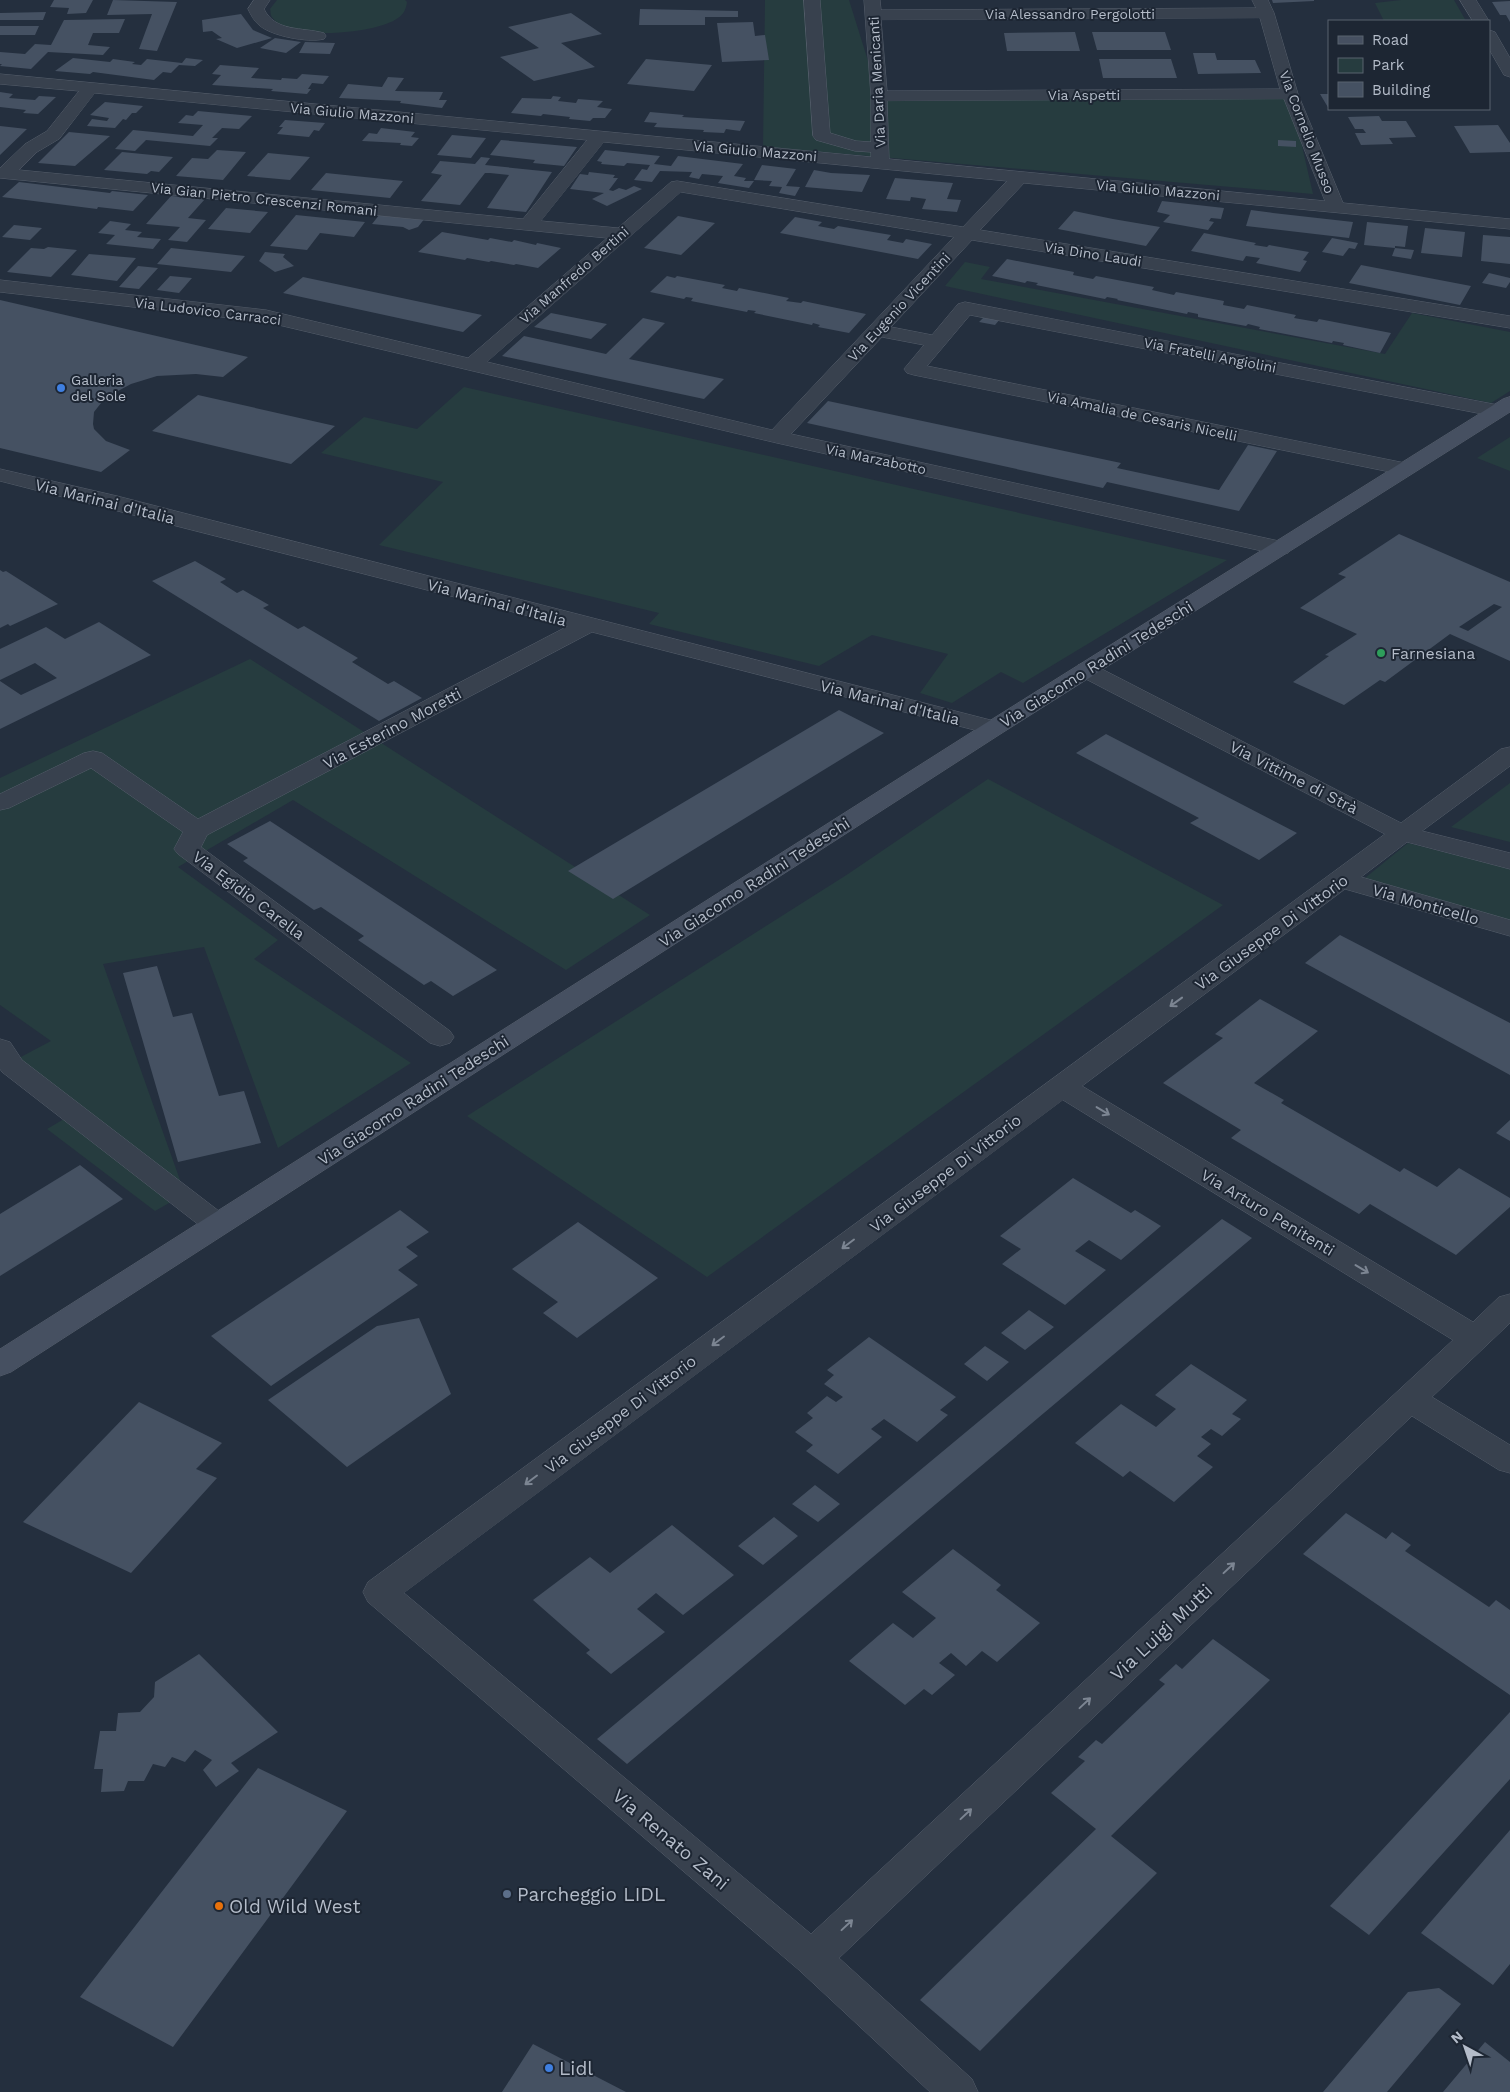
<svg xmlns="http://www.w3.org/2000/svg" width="1510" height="2092" font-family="'Work Sans',sans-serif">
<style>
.green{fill:#263c3f}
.building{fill:#455162;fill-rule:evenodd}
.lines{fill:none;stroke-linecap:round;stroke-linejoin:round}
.street-casing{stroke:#565f6c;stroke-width:1}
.secondary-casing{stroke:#565f6c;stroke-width:1}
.street{fill:#38414e;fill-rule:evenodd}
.secondary{fill:#465061;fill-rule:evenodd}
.oneway{stroke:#7c8592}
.shop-dot{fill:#3f7fe0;stroke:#1d2633;stroke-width:2}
.leisure-dot{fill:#2e9e5b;stroke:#1d2633;stroke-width:2}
.service-dot{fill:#5c6f8a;stroke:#1d2633;stroke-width:2}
.food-dot{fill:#e8710a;stroke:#1d2633;stroke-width:2}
.labels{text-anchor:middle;stroke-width:4;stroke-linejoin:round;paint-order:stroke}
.far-street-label{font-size:14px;fill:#b4bcc9;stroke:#1d2633}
.far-poi-label{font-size:14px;fill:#b4bcc9;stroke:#1d2633;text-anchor:start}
.street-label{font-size:16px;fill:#b4bcc9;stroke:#1d2633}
.poi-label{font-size:16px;fill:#b4bcc9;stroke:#1d2633;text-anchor:start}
.near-street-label{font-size:19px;fill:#b4bcc9;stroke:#1d2633}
.near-poi-label{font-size:19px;fill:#b4bcc9;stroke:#1d2633;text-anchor:start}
</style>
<rect width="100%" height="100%" fill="#242f3e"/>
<path class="green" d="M277,0H405L407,2C406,9 404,14 398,18C377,34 287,42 272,17C270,14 271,12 270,9Z
M765,0H849L879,96L1290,94L1313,194L763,147Z
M1401,0H1454L1466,21H1384L1375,3Z
M965,262L990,267L981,279L1385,354L1412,313L1510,332V391L1491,403L945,286Z
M464,387L1227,560L1023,683L1001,672L952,703L920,693L948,654L872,635L819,666L649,624L659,613L379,545L443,482L321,453L364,417L417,429Z
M1510,437V471L1477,458Z
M250,659L650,915L566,970L293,800L178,867L278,940L254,959L411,1063L278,1148L204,947L103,964L185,1194L155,1211L47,1129L81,1109L17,1059L51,1041L0,1005V778Z
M988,779L1223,905L707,1277L467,1116L848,874Z
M1510,783V842L1451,827Z
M1408,843L1510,869V921L1365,878Z"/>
<path class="building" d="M54,0H93L86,13L67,14L69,8L50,7Z
M113,0L177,2L157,51L139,49L152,14L107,15Z
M1272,0H1314V1L1273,3Z
M1510,1V22L1506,15H1500L1492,2Z
M640,9L738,11V17H705V25H639Z
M46,12L43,20H0V13Z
M571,13L602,34L561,43L595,67L534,81L500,57L539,48L508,27Z
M241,14L253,30L272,38L237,48L216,39L222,38L212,31L203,32L202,20Z
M125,19L119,33H93L88,45L110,47L103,55L48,52L31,69L0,66L2,64H0V52L25,54L35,44L51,45L64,20Z
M753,22L755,36L765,35L769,60L722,62L717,23Z
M0,26H39L35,35H0Z
M1075,32L1080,51H1007L1004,33Z
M1092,32H1165L1171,50H1097Z
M275,38L301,42L286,53L260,48Z
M305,42L335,43L330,54L299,53Z
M1193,53H1215L1217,60H1255L1261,73L1198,74Z
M73,58L110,62L113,59L135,62L132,64L141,65L147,59L182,63L186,58L203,60L195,66L179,65L171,73L163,72L154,80L93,72L90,74L55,71Z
M646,59L712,65L694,91L627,84Z
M1099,59H1171L1177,78H1103Z
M220,65L259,68L251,78L281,80L282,78L297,79L302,74L329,76L323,84L312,83L308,89H311L307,94L271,91L273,89L212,85L221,75L212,74Z
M388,77L404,78L395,91L443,92L439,100H447L442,108L400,103L401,101L339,98L348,84L382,87Z
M0,92L13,94L9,98L35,100L39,96L56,97L38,114L23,113L26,110L0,107Z
M1320,94H1329V109Z
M553,96L561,97L558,101L576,103L578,99L603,101L597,107L612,109L605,118H593L590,121L569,119L570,117L543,114L541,116L511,113L522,98L551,99Z
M105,102L143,106L136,113H132L126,120L123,119L115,128L87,126L92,119L107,121L109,118L90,115Z
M198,111L252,116L239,129L222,128L212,138H218L210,146L146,140L135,151L115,149L133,130L193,136L203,125L178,123L186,115L193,116Z
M650,112L684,115L682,117L745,121L740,131L726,129L724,133L703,132L704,130L654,127L657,123L644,122Z
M1379,116L1382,121H1406L1416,137L1389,138L1393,144L1361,145L1355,133H1366L1363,129H1355L1348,117Z
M285,120L325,123L319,131L314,130L309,137L277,134L283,127H279Z
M1498,125L1510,143V152L1470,153L1454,126Z
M0,126L27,129L0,155Z
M381,128L415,132L411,137L419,138L412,146L400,145L401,143L362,141L369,133L377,134Z
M69,132L110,136L75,166L38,163Z
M452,135L486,138L471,158L437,155Z
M501,140L577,147L564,166L533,163L535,160L490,155Z
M1278,140L1296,141V147L1278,146Z
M217,150L246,152L223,180L176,176L192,158L208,159Z
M605,150L660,156L654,164L671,166L678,156L743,164L734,176L746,178L744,181H754L749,188L718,183L723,176L702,174L699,179L689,177L692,172L660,171L652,182L634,180L642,169L647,170L650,165L627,163L624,166L601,164L602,162L597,161Z
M122,152L173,157L159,172L151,171L147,174L104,170Z
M268,153L310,157L290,180L247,176Z
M481,157L490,158L485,165L552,172L526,212L487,208L509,175L490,173H485L460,205L421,201L442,175L431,173L440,161L475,164Z
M762,165L796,169L786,186L800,187L795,196L779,193L782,187L769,186L772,181L754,180Z
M814,170L831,173L870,175L862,192L805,187Z
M589,172L615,175L613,178H618L609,190L613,191L619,188L626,190L634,186L642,189L607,206L592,199L604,193L570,189L580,174L588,175Z
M326,173L403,181L390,198L311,190Z
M895,178L953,183L947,199L961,200L957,212L922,209L926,199L911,197L910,201L886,199Z
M19,182L110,193L112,191L148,195L133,211L98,207L97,209L2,197Z
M171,196L205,199L188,218L206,220L187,242L168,240L180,227L146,224Z
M1162,201L1224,208L1221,219L1211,218L1209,221L1214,222L1208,230L1163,222L1170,215L1157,212Z
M226,208L268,212L250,233L208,229Z
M1251,210L1273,213L1353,222L1349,238L1246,226Z
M1074,211L1113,219L1160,227L1146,246L1058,229Z
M380,214L425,218L418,227L409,230L403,227L372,224Z
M296,215L365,222L354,237L320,233L307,250L270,246Z
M678,216L715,223L681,255L644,248Z
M795,217L822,222L818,226L834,229L838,226L891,235L887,240L903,243L906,239L932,244L918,259L780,233Z
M110,221L131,224L125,230L142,232L137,237L161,239L153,249L106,244L115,235L98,233Z
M1367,222L1408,226L1405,247L1395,246V248L1364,245Z
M14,225L42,228L30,240L2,237Z
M1425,228L1465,232L1462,257L1421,253Z
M442,232L488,240L490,238L512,242L514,240L536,245L537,243L561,248L538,268L516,264L514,265L491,261L489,262L467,258L465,260L418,252Z
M1204,233L1256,243L1254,245L1267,247L1269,245L1309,252L1303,260L1307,261L1300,272L1256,263L1260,258L1246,256L1243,261L1191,251Z
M1483,235L1510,237V264L1481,261Z
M1332,238L1358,243L1355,249L1349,248L1343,256L1322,252Z
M48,247L77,250L51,277L7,272L31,248L44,249Z
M171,248L245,256L231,272L157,264Z
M1395,248L1414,250L1411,259L1392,256Z
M265,252L285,254L283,257L294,266L275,272L259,261Z
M89,254L136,258L117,281L71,275Z
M1007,259L1074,272L1073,275L1093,279L1096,276L1154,287L1152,290L1174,295L1176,292L1224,301L1223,305L1244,309L1247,305L1296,315L1294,318L1317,322L1319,319L1391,333L1380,353L1343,345L1344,343L1333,341L1332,343L1259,329L1260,327L1248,324L1246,326L1198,317V314L1188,312L1187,314L1117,300L1118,299L1107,297L1105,299L1036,285L1038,283L1027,281L1025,283L992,276Z
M1361,265L1471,286L1460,305L1349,283Z
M138,266L158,268L139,289L119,287Z
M1489,273L1510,278V282L1506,288L1482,283Z
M170,276L192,278L179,293L157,290Z
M667,276L675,278L677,276L725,285L722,288L737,291L739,288L789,298L786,301L801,303L803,301L866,314L849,333L818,327L820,325L813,323L812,325L754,313L756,311L748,310L747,312L691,301L693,298L686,297L684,299L650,292Z
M303,277L482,315L463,332L283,293Z
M0,300L248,357L223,377L196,374L157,376L131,384L105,398L94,412L93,424L94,429L106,441L130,450L101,472L0,448Z
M551,313L607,324L591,339L534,327Z
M986,315L1001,318L995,325L979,322Z
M643,318L665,323L629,359L724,379L704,399L502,356L524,336L606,354Z
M198,395L335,426L291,464L152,431Z
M828,401L1121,463L1117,468L1219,490L1248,445L1277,451L1239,511L1107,482L1103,488L807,423Z
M1399,534L1510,582V661L1450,634L1385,682L1380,680L1344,705L1293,682L1329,656L1325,655L1357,634L1300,608L1346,577L1338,574ZM1494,604L1502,607L1468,631L1459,627Z
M195,561L226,579L220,582L237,593L243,590L269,605L263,608L298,629L304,626L358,658L352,662L388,684L394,681L422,698L379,721L152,581Z
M0,570L3,572L6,571L58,604L10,626L8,624L0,628Z
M99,622L151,655L0,729V681L21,695L57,678L35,663L0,680V649L46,627L65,639Z
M839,710L884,733L613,899L568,871Z
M1106,734L1297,833L1259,860L1190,823L1199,818L1076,753Z
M270,821L497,970L453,996L431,981L424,985L358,940L364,936L321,907L314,910L243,861L248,858L227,844Z
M1340,935L1510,1023V1075L1305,963Z
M157,966L173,1017L192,1013L219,1096L244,1091L261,1143L178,1162L123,973Z
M1260,999L1318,1031L1254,1083L1284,1100L1281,1103L1400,1172L1404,1168L1437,1187L1459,1168L1510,1198V1207L1456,1255L1370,1204L1359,1214L1231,1138L1241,1130L1163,1083L1223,1038L1215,1034Z
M1510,1120V1141L1496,1133Z
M80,1165L123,1199L0,1276V1214Z
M1073,1178L1131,1213L1135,1210L1161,1226L1121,1260L1089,1240L1075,1251L1106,1270L1065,1305L1002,1264L1021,1249L1000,1236Z
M400,1210L429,1232L406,1247L418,1256L398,1270L418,1285L271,1386L211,1336Z
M1222,1219L1252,1238L627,1764L597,1739Z
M578,1222L658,1278L577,1338L543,1313L558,1302L512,1269Z
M1029,1310L1054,1327L1025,1350L1001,1333Z
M419,1318L451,1394L347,1467L268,1400L377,1326Z
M869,1337L956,1397L940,1410L948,1415L917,1442L884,1419L871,1429L882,1437L838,1474L806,1451L813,1445L795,1432L813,1418L807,1413L827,1396L836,1402L843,1397L824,1384L834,1375L827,1370Z
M985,1346L1009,1362L987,1381L964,1364Z
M1191,1364L1247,1400L1232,1414L1241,1419L1222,1436L1211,1429L1201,1437L1211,1444L1197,1456L1213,1467L1174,1502L1130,1471L1123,1477L1075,1443L1121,1404L1156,1427L1176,1409L1155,1395Z
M139,1402L222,1443L196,1469L217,1478L131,1573L23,1522Z
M815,1485L840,1504L818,1522L792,1504Z
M1346,1513L1386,1539L1392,1532L1411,1545L1405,1551L1489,1607L1496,1600L1510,1610V1695L1303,1554Z
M774,1517L798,1536L763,1565L738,1546Z
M672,1525L734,1575L683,1615L656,1593L637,1609L665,1632L611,1674L586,1653L590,1650L533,1600L590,1557L610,1573Z
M953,1549L1001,1585L996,1590L1040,1623L997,1662L982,1651L966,1666L951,1653L939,1663L955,1675L932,1695L924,1689L905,1705L849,1661L893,1623L913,1638L936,1618L902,1592Z
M1213,1639L1270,1680L1111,1836L1157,1873L980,2051L920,2000L1096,1829L1051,1793L1085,1761L1078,1757L1096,1740L1102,1744L1165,1684L1159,1680L1176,1664L1182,1669Z
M199,1654L278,1732L231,1763L239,1771L216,1787L203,1770L212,1760L195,1750L185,1762L172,1757L165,1767L153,1764L144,1781H128L124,1791L101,1792L103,1769H94L100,1731H116L118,1713L140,1712L154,1697L155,1682Z
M1510,1712V1779L1369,1935L1330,1906Z
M258,1768L347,1811L173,2047L80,1997Z
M1510,1830V1964L1493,1985L1421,1933Z
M1439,1988L1461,2004L1387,2092H1323L1408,1992Z
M1485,2042L1510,2062V2092H1443Z
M533,2044L626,2092H502Z"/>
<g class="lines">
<defs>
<path id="street" d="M254,0H270L264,9C275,32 302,27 324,33L326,36L324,39C308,43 271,36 259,25C254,21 251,15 248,9Z
M804,0H820L830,133L856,141L871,142V96L864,0H880L881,10L1256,8L1252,0H1268L1274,13L1298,94L1343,203L1510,219V229L1024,183L980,230L1510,316V328L972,240L891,327L932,335L958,304L965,302L1498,405L1505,407L1508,411L1505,415L1498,417L970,315L927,366L1405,463L1412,465L1415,469L1412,473L1405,475L914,375L907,373L904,369L924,345L882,337L791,434L1288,543L1291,548L1288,553L1280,555L777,443L266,322L0,292V280L266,310L468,358L607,238L0,178V168L25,144L47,131L79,91L0,84V74L871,157V152L855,151L816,140L813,136ZM1260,18L1280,89L887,91L881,20ZM95,93L587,140L523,219L19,170L37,152L59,139ZM1284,99L1325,201L889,159L887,101ZM604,142L1007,181L963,227L677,181L671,182L618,228L541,221ZM681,192L954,237L772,430L487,362Z
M1460,0H1476L1489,21H1473Z
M1489,30L1495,32L1510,58V77L1504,75L1489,49Z
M0,469L117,496L1002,723L1006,728L1002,733L994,735L592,632L207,835L201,847L450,1031L454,1037L450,1043L440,1046L430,1043L178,854L174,849L183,832L91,768L9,808L0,810V794L84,753L93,751L102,753L198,819L568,626L0,481Z
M1086,663L1094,665L1401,823L1501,749L1510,747V766L1422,831L1510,853V869L1407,842L1361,877L1510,920V936L1345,889L1082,1086L1473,1322L1499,1297L1510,1294V1323L1432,1397L1510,1445V1473L1499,1470L1412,1416L839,1958L972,2079L978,2092H930L799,1970L368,1602L363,1592L368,1582L1385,834L1078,675L1074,670L1078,665ZM1063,1100L1453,1340L811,1934L404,1593Z
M0,1039L10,1042L22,1060L228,1218L233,1225L228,1232L218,1235L208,1232L2,1072L0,1069Z"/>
<path id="secondary" d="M1510,397V412L1002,733L11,1372L0,1376V1349L986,723L1503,399Z"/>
</defs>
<use href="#street" class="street-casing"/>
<use href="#secondary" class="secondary-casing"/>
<use href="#street" class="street"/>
<use href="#secondary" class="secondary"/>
</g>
<defs><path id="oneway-shaft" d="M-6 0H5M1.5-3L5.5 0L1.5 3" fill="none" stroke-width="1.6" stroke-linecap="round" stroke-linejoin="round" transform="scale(1.25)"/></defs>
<g class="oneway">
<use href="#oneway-shaft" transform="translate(1176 1002) rotate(144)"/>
<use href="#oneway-shaft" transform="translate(1103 1111) rotate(31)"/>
<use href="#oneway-shaft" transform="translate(848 1244) rotate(143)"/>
<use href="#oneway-shaft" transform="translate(1362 1269) rotate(31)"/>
<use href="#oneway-shaft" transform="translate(718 1341) rotate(143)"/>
<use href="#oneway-shaft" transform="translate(531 1480) rotate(143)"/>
<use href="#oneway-shaft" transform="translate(1229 1568) rotate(-43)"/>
<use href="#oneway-shaft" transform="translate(1085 1703) rotate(-43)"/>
<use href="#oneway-shaft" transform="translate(966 1814) rotate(-43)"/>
<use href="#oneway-shaft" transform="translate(847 1925) rotate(-43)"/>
</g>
<g class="shop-dot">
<circle cx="61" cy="388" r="5"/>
<circle cx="549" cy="2068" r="5"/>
</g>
<circle class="leisure-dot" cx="1381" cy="653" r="5"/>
<circle class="service-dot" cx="507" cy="1894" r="5"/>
<circle class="food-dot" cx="219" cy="1906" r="5"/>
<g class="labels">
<g class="far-street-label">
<text x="1070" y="19">Via Alessandro Pergolotti</text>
<text transform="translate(877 82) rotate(-93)" y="5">Via Daria Menicanti</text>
<text x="1084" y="100">Via Aspetti</text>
<text transform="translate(352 113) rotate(5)" y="5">Via Giulio Mazzoni</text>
<text transform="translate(1307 132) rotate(69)" y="5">Via Cornelio Musso</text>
<text transform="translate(755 151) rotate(5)" y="5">Via Giulio Mazzoni</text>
<text transform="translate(1158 190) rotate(5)" y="5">Via Giulio Mazzoni</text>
<text transform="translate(264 199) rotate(6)" y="5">Via Gian Pietro Crescenzi Romani</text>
<text transform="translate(1093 254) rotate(9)" y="5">Via Dino Laudi</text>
<text transform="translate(574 275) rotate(-41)" y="5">Via Manfredo Bertini</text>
<text transform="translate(899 307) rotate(-47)" y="5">Via Eugenio Vicentini</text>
<text transform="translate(208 311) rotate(7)" y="5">Via Ludovico Carracci</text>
<text transform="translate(1210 355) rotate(11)" y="5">Via Fratelli Angiolini</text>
<text transform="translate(1142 416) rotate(12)" y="5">Via Amalia de Cesaris Nicelli</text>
<text transform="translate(876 459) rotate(12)" y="5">Via Marzabotto</text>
</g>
<g class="far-poi-label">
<text x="71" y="385">Galleria<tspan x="71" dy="16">del Sole</tspan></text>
</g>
<g class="street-label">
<text transform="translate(105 501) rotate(14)" y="6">Via Marinai d'Italia</text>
<text transform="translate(497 602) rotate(15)" y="6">Via Marinai d'Italia</text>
<text transform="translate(1096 664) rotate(-32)" y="6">Via Giacomo Radini Tedeschi</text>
<text transform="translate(890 702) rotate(14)" y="6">Via Marinai d'Italia</text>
<text transform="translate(392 728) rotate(-28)" y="6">Via Esterino Moretti</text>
<text transform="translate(1294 777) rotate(27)" y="6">Via Vittime di Strà</text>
<text transform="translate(754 882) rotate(-33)" y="6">Via Giacomo Radini Tedeschi</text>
<text transform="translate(249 895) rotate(37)" y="6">Via Egidio Carella</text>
<text transform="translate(1426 904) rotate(16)" y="6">Via Monticello</text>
<text transform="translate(1271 932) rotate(-36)" y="6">Via Giuseppe Di Vittorio</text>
<text transform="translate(413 1100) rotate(-33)" y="6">Via Giacomo Radini Tedeschi</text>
<text transform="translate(945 1173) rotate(-37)" y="6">Via Giuseppe Di Vittorio</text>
<text transform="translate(1268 1212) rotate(31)" y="6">Via Arturo Penitenti</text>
<text transform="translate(620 1414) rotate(-37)" y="6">Via Giuseppe Di Vittorio</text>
</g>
<g class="poi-label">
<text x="1391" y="659">Farnesiana</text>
</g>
<g class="near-street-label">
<text transform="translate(1161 1632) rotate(-43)" y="7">Via Luigi Mutti</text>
<text transform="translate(671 1839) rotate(40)" y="7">Via Renato Zani</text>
</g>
<g class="near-poi-label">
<text x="517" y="1901">Parcheggio LIDL</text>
<text x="229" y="1913">Old Wild West</text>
<text x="559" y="2075">Lidl</text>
</g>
</g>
<rect x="1328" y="20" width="162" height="90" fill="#1d2633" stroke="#59626f"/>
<rect x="1338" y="36" width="25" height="8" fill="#465061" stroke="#59626f"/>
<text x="1372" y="45" font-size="15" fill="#b4bcc9">Road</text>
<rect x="1338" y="58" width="25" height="15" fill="#263c3f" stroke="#59626f"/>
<text x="1372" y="70" font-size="15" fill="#b4bcc9">Park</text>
<rect x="1338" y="82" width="25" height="15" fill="#455162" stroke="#59626f"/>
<text x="1372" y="95" font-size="15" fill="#b4bcc9">Building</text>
<g transform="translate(1465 2047) rotate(320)" stroke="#1d2633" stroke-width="4" paint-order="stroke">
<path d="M0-4L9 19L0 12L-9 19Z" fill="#b4bcc9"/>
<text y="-8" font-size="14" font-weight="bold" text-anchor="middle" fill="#b4bcc9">N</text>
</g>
</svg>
